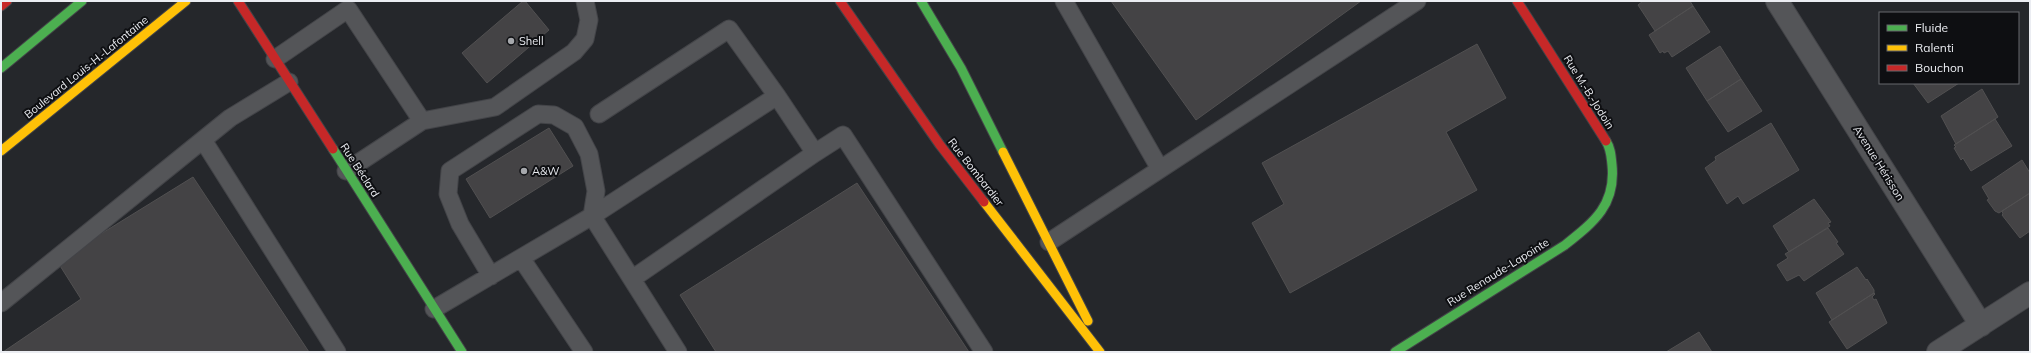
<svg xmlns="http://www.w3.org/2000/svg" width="2031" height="353" font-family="Mulish,sans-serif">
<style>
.building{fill:#444345;stroke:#515051}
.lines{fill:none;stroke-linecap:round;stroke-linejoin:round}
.lane-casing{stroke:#434448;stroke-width:19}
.street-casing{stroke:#434448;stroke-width:24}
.fast-casing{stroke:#434448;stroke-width:11}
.slow-casing{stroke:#434448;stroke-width:11}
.jam-casing{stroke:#434448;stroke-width:11}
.lane{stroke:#545558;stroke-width:17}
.street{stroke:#545558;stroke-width:22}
.fast{stroke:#4caf50;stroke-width:9}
.slow{stroke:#ffc107;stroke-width:9}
.jam{stroke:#c62828;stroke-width:9}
.poi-dot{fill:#a6a8ac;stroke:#0e0f12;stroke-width:1.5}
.labels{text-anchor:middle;stroke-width:4;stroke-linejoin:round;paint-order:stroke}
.poi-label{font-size:11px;fill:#ebedf2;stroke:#0e0f12;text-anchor:start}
.street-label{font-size:11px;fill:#ebedf2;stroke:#0e0f12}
</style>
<rect width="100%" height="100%" fill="#25272b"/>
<path class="building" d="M523,1H525L549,30L487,83L462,53Z
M1111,1H1361L1196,120Z
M1643,1H1690L1693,6L1655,31L1638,5Z
M1693,6L1710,32L1672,57L1668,51L1664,53L1663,51L1660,53L1649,35Z
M1477,44L1506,98L1446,132L1477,190L1290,293L1252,223L1284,204L1262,163Z
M1720,46L1741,79L1707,101L1686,68Z
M1741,79L1762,111L1728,132L1707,101Z
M1913,83H1959L1928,103Z
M1982,89L1998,117L1956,144L1941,116Z
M1995,119L2012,146L1971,171L1963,158L1961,160L1954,148L1956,147L1954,145Z
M1771,123L1799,170L1743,204L1738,196L1727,204L1705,168L1716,160L1715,157Z
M549,128L573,166L490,218L466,179Z
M2022,160L2030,173V193L1999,213L1995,211L1987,200L1989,199L1982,187Z
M193,177L309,352H3L81,299L57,261Z
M857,183L969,352H716L680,295Z
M2030,193V231L2020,238L2002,215L2003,214L2002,211Z
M1814,199L1831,222L1828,223L1830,226L1789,252L1773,226Z
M1828,228L1838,242L1836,243L1844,254L1804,281L1799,275L1787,281L1777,265L1788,258L1785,254Z
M1857,267L1866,280L1867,279L1874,290V293L1832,320L1816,293Z
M1874,293L1875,294L1872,297L1874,300L1876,299L1887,323L1847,349L1829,322Z
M1699,332L1712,352H1666Z"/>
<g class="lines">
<defs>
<path id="lane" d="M1064,1L1160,169
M275,59L348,9L422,121L346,171
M599,114L729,29L777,96
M422,121L495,107L574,52L585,39L589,20L585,1
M203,140L337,352
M815,153L843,135L984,352
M592,216L777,96L815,153L632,279
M1049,242L1417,1
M521,258L584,352
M491,276L460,224L448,194L450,171L538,114L554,115L575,127L589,154L596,191L592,216
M1,303L230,118L289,82
M434,309L592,216L678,352"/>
<path id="street" d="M1777,1L1981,325
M1938,352L2030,293"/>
<path id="fast" d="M921,1L961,68L1003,152
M1,68L82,1
M333,149L462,352
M1395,352L1565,245C1594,222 1616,205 1612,165C1611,156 1611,149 1606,141"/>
<path id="slow" d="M1,151L186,1
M1003,152L1088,321
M984,202L1100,352"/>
<path id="jam" d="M238,1L333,149
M840,1L940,145L984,202
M1517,1L1606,141
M1,6L7,1"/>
</defs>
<use href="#lane" class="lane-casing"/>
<use href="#street" class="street-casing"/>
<use href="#fast" class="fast-casing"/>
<use href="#slow" class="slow-casing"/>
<use href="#jam" class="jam-casing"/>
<use href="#lane" class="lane"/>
<use href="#street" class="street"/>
<use href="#fast" class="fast"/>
<use href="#slow" class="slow"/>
<use href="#jam" class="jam"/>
</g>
<g class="poi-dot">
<circle cx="511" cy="41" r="4"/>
<circle cx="524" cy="171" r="4"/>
</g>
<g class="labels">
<g class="poi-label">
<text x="519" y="45">Shell</text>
<text x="532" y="175">A&amp;W</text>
</g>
<g class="street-label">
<text transform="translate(86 67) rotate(-39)" y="4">Boulevard Louis-H.-Lafontaine</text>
<text transform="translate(1589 92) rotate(58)" y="4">Rue M.-B.-Jodoin</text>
<text transform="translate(1879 163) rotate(58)" y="4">Avenue Hérisson</text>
<text transform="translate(360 170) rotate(57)" y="4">Rue Béclard</text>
<text transform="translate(976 172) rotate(52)" y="4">Rue Bombardier</text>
<text transform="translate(1498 272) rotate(-32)" y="4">Rue Renaude-Lapointe</text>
</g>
</g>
<rect width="2031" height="353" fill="none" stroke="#ebedf2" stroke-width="4"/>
<rect x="1879" y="12" width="140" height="72" fill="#0e0f12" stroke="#66686c"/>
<rect x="1887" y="25" width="20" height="6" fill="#4caf50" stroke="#66686c"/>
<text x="1915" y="32" font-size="12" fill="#ebedf2">Fluide</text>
<rect x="1887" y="45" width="20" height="6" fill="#ffc107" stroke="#66686c"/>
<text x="1915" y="52" font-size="12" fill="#ebedf2">Ralenti</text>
<rect x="1887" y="65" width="20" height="6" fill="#c62828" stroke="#66686c"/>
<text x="1915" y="72" font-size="12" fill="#ebedf2">Bouchon</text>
</svg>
